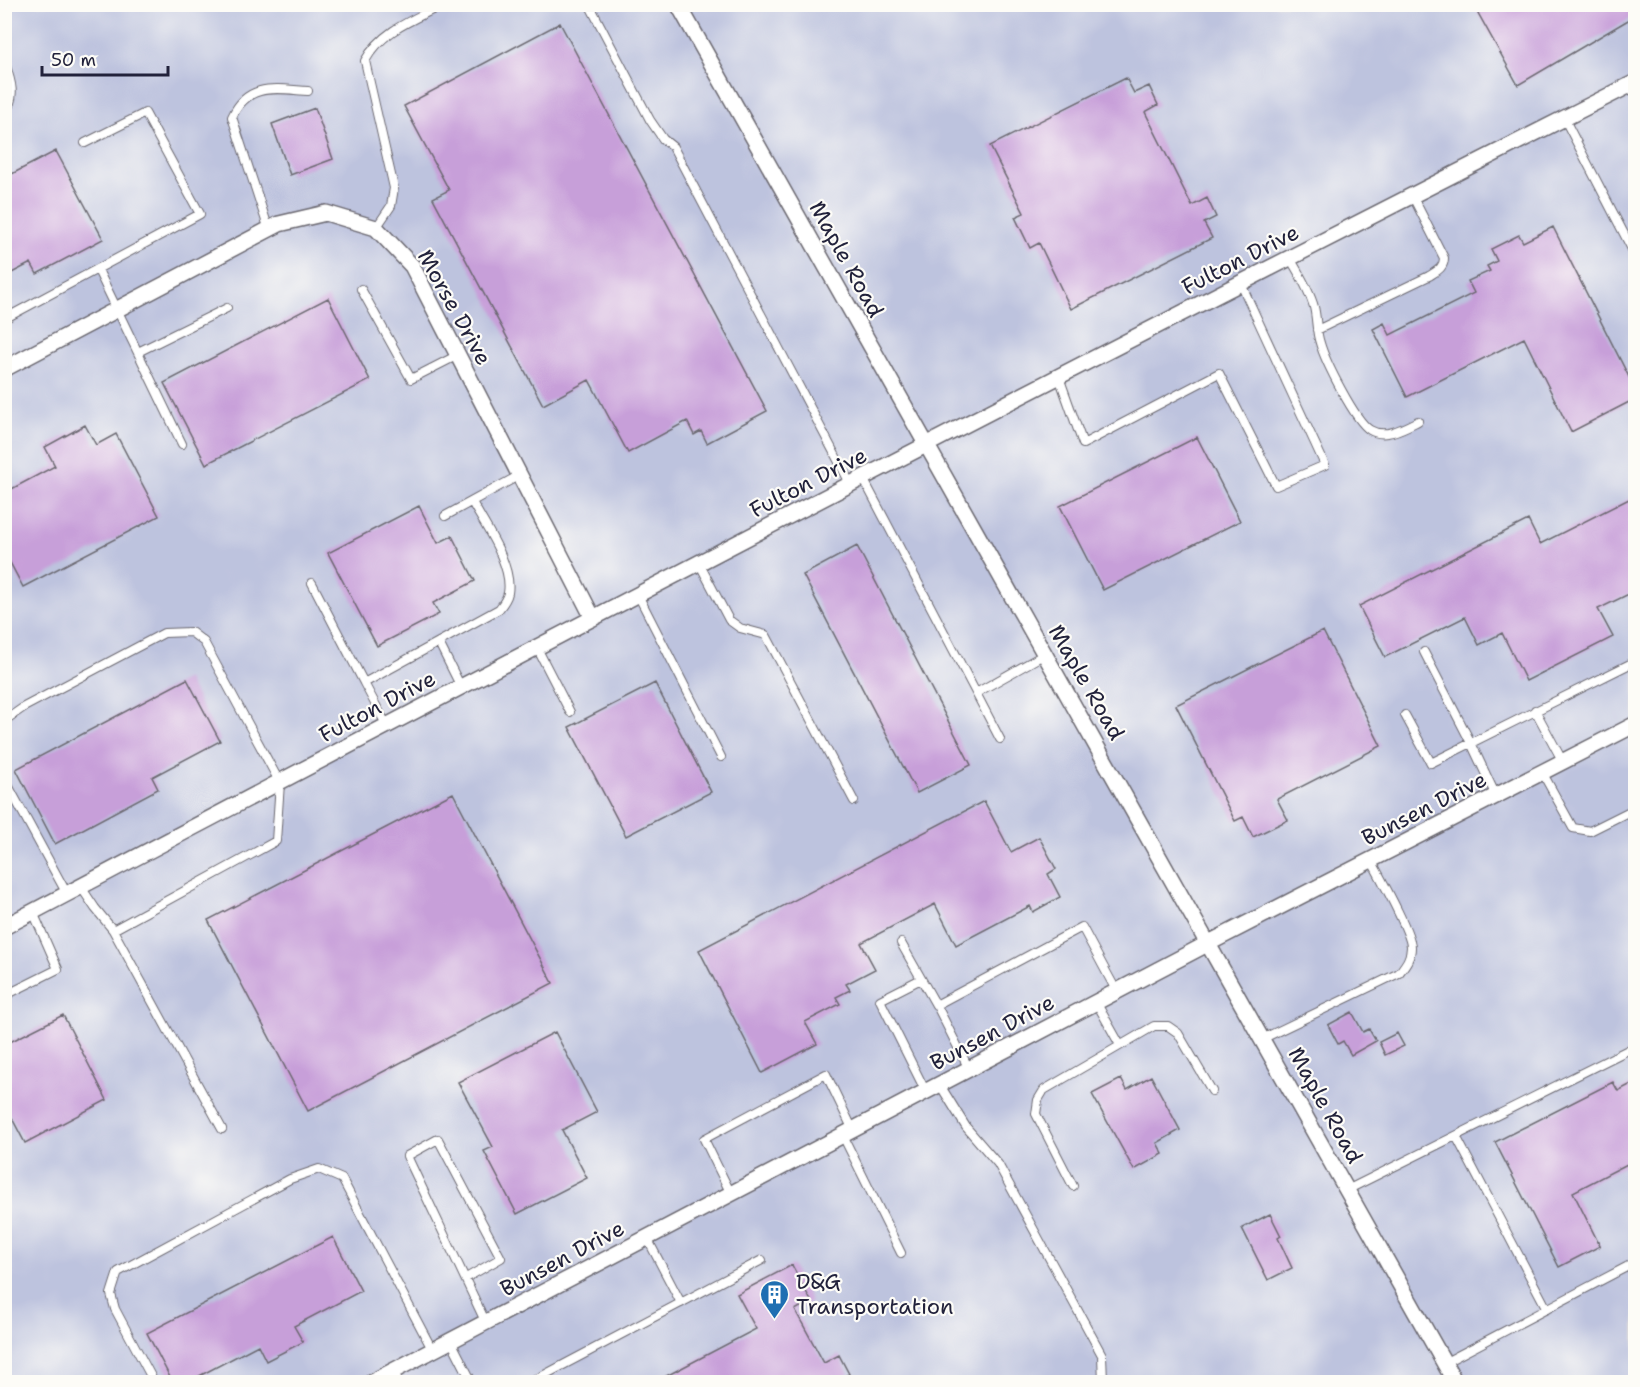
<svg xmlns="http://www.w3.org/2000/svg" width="1640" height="1387" font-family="'Shantell Sans',sans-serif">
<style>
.industrial{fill:#bdc3de}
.building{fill:#c79fd9}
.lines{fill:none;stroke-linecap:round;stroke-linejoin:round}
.lane-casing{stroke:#6a676f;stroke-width:10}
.street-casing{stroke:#6a676f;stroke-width:18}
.lane{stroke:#fff;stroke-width:8}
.street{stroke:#fff;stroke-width:15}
.labels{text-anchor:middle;stroke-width:4.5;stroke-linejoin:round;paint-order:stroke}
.street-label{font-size:22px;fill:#22223b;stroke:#fdfcf7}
.poi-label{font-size:22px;fill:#22223b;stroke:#fdfcf7;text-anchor:start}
</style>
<rect width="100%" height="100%" fill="#fdfcf7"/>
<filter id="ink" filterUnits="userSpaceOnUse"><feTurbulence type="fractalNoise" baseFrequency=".0167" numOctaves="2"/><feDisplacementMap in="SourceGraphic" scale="12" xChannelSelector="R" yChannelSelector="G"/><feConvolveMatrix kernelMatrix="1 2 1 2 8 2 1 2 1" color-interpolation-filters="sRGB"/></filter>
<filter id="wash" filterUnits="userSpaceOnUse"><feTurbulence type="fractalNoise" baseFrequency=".008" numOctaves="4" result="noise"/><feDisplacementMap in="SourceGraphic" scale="24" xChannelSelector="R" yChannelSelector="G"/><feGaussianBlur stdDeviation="1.35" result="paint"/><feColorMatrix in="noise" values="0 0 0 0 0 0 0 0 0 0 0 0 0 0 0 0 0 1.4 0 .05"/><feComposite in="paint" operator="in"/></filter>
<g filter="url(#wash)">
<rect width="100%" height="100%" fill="#f1e8cf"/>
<path class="industrial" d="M5,5H1635V1382H5Z"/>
<g id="blocks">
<path class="building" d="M1473,4H1635V16L1518,85Z
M560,23L767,411L707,443L701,431L694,435L687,421L628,453L589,380L543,405L433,198L449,190L404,106Z
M1126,78L1134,93L1149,86L1158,105L1145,112L1192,206L1207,198L1216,217L1204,223L1212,238L1071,309L1039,243L1030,248L1015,217L1024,213L990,146Z
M315,108L333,159L290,175L272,124Z
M56,151L103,239L37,274L31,263L4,277V178Z
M1553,227L1635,389V399L1571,432L1524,338L1407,397L1373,329L1384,323L1390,335L1474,293L1468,281L1490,271L1487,266L1497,261L1491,249L1519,235L1523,242Z
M328,298L370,380L206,464L164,383Z
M85,425L96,445L116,434L159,516L23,587L4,551V493L55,466L45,447Z
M1197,437L1240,521L1103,590L1060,506Z
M1635,496V591L1598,609L1613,637L1526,681L1502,633L1479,645L1465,617L1385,657L1359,606L1528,520L1540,544Z
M419,506L438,543L452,536L475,581L433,603L439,614L377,646L328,553Z
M857,546L971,765L917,793L803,575Z
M1323,631L1381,746L1277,799L1288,820L1253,837L1243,817L1235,821L1176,705Z
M187,679L220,741L152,777L158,789L55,844L16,769Z
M655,683L711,792L626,836L569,727Z
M453,793L553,983L308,1111L208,920Z
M984,801L1011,852L1039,837L1056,869L1048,874L1060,897L1033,912L1030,906L956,945L935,904L861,943L875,969L846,984L850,990L836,997L840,1004L805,1022L817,1044L762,1073L699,950Z
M1352,1012L1363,1032L1369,1029L1376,1041L1351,1055L1343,1041L1338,1044L1328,1025Z
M63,1015L107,1100L25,1143L4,1103V1045Z
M555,1032L597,1112L562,1130L587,1178L517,1214L484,1151L493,1147L458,1082Z
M1397,1033L1404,1046L1385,1055L1379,1042Z
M1151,1076L1180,1130L1157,1143L1163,1154L1134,1170L1092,1094L1121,1079L1127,1090Z
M1613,1082L1618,1091L1635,1082V1160L1573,1192L1600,1246L1559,1267L1495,1142Z
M1270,1214L1281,1236L1278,1238L1292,1268L1268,1280L1242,1228Z
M333,1237L361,1291L294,1326L303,1342L266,1361L258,1345L186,1383H173L147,1333Z
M792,1265L811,1301L795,1310L824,1363L839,1355L849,1374L832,1383H653L756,1329L737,1294Z"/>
</g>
</g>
<g filter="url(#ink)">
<use href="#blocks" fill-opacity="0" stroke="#6a676f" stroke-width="1.5"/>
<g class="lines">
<defs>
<path id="lane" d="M589,4L650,120L663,139L673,147L851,485
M4,61C10,78 18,97 4,113
M1564,118L1636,257
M376,228L391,206L394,188L365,61C382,30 415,19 444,4
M269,230L232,117C248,82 276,89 308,91
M1290,258C1299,274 1309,289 1314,307C1317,319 1316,332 1320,343C1325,361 1355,421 1370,430C1385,439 1404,428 1418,421
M98,270L182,444
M361,289L411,379L458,355
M4,319L200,214L145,113L85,143
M1317,330L1429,276C1437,271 1444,268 1444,258L1412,195
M138,352L227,308
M1059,377L1083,444L1219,373L1276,486L1325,465L1241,284
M863,478L976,693L1045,654
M445,516L520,475
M699,563L729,620L740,628L766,635L854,801
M312,583L364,683L499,609C503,604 507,598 508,593C513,565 485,526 472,502
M638,595L721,757
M439,643L461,687
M537,648L570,712
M1424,652L1472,745L1496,796
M364,683L387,726
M976,693L1000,739
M1535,710L1563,762
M1405,715L1431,763L1636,661
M4,721L24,707L164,633L191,632L204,642L280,783L276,841L113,930L95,908L81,887
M1542,772L1573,828L1590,831L1636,808
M4,778L67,894
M113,930L222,1129
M901,943L936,1005L1082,927L1117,992
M921,979L880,1000L926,1092
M4,996L58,969L33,912
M935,1002L969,1069
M1096,1002L1120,1045
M1262,1039L1399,973C1405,965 1411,958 1411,947C1411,932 1380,877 1371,860
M940,1085L966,1127L998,1164L1102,1355L1103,1382
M843,1136L901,1253
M1456,1136L1547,1309
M1073,1186L1036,1114L1038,1100L1044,1090L1154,1026H1168L1178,1033L1212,1091
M1347,1190L1636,1046
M731,1194L704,1139L826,1074L853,1130
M647,1238L681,1303
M466,1278L501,1258L438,1139L407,1156L486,1323
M451,1341L472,1382
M1444,1363L1636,1262
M393,1371L399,1382
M154,1382L115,1309L111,1294L118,1272L290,1179L319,1169L342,1179L433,1351
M531,1382L762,1260"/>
<path id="street" d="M678,4L1455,1382
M4,369L279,224L326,213L376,228L412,266L593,618
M4,927C546,641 1089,358 1636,82
M372,1382L1209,943L1636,724"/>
</defs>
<use href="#lane" class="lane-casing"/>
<use href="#street" class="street-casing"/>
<use href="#lane" class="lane"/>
<use href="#street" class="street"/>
</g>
</g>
<defs>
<symbol id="building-pin" viewBox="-11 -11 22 30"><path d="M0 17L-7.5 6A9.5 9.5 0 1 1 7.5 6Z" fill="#1f6fb2" stroke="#fdfcf7"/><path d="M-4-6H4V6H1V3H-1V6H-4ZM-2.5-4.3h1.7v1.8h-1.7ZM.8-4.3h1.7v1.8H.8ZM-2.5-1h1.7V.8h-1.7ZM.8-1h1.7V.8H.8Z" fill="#fff"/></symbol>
</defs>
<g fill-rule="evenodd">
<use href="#building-pin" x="758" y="1278" width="33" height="45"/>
</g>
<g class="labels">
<g class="street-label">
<text transform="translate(847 259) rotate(61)" y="8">Maple Road</text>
<text transform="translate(1240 259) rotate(-27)" y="8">Fulton Drive</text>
<text transform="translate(455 307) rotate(61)" y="8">Morse Drive</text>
<text transform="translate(808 482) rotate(-27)" y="8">Fulton Drive</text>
<text transform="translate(1087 682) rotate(60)" y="8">Maple Road</text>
<text transform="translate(377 706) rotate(-28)" y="8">Fulton Drive</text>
<text transform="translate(1424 808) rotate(-27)" y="8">Bunsen Drive</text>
<text transform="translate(992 1032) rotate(-28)" y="8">Bunsen Drive</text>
<text transform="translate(1326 1105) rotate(61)" y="8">Maple Road</text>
<text transform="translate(562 1258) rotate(-28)" y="8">Bunsen Drive</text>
</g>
<g class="poi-label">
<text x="796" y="1289">D&amp;G<tspan x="796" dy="25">Transportation</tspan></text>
</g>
</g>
<rect width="1640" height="1387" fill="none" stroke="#fdfcf7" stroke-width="24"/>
<path d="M42 66v9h126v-9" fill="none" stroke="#22223b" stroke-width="3"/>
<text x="51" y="66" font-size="18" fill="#22223b" stroke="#fdfcf7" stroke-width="4.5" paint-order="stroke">50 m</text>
</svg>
